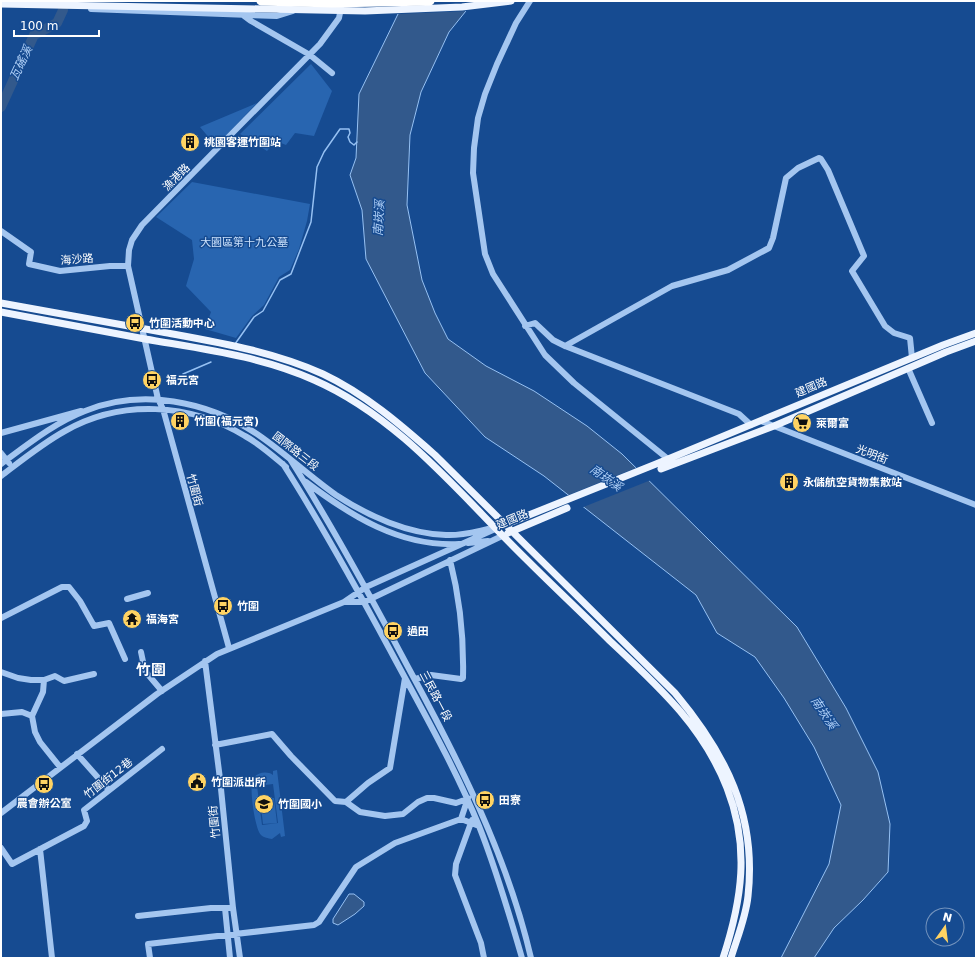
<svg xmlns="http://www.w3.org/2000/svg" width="977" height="959" font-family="'DejaVu Sans','Noto Sans TC',sans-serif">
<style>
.green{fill:#2865b0;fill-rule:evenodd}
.water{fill:#32598c;stroke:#96c1f3}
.pier{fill:#164b91}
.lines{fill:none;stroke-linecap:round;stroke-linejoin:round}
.stream{stroke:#96c1f3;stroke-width:1.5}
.river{stroke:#32598c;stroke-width:10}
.minor{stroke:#a4c6f0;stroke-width:6}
.major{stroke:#edf4ff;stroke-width:7}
.highway{stroke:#fff;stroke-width:9}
.labels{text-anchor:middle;stroke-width:3;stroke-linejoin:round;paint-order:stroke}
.poi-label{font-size:11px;font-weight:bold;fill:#fff;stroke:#164b91;text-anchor:start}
.street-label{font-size:11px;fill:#fff;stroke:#164b91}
.park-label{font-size:11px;fill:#cbe1fc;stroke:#164b91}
.water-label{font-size:12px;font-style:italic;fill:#b0d0f7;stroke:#164b91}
.district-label{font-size:15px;font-weight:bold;fill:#fff;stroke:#164b91}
</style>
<rect width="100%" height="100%" fill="#164b91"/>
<path class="green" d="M311,64L332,91L314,136L295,133L286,145L276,141L267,151L240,134Z
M257,103L216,146L200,127Z
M192,182L310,204L307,221L299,249L290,270L279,277L264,305L252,316L236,338L205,329L211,312L186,286L194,259L192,240L156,217Z
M277,770L285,836L281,837L280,833L272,839C268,838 264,838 261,835C255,829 250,792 252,783C253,773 266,770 273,775V771ZM273,784L278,823L262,825L257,786Z
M274,798L277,823L263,824L260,799Z"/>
<path class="water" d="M413,1H474L449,32L421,92L410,135L407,205L422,280L435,313L448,339L486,366L534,391L587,426L622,454L797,627L846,708L878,772L890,824L888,872L863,900L834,928L814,958H781L829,864L841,805L814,747L784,698L755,657L717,633L696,595L544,476L485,437L425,373L366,259L362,210L350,175L356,158L359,94L398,14Z
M349,894H354L364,902V906L355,914L338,925L333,923V919Z"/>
<path class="pier" d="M410,1H476L469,11L397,14Z
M638,467L651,480L581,508L566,496Z"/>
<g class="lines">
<path class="stream" d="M235,344L254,317L263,311L280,280L291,274L311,222L317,167L324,152L340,129H349L350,133L348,137L350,142L354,145L357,142
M183,374L211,362"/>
<path class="river" d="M1,107L34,35L57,23L63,10"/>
<path class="minor" d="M530,1L516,23L497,64L485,94L478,118L474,148L473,173L485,254L493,274L545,355L574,383L668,459
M91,9L277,16L293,11
M243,15L251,21L310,55L332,73
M1,231L31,252L29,264L60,271L110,266H128
M525,326L535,323L553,340L565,346L739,414L751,425
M565,346L672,286L728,270L769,248L773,238L786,178L798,168L819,158L821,159L828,170L864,256L852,271L885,326L894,333L910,338L912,358
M908,368L932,423
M761,421L976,505
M1,433L81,411
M1,453L9,463
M290,459C333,527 371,597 408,667C458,759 507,855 531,958
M1,464C27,445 54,423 85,411C142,388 207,401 257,434C285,453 309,476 336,495C368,516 408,534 446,535C460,536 474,532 488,529
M283,464C322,525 356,587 390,650C421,708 454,765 479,826C496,869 509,913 522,958
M1,476C22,460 43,443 65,431C121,399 190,403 245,436C260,444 273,456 286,467
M306,482C351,516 400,547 459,544
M468,543L488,541
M127,599L148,593
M344,602H364L502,536
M1,618L62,587H69L80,601L94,626L109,623L125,659
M229,648L163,409L158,399L128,266L129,250L132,240L142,225L320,44L339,18L341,8
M141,652L145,671L162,691
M205,661L220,779L233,908L240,958
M1,672L18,678L31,680H44L55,676L64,681L94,674
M415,679L431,675L461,679L463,678C464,637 460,599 450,560
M1,714L22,712L32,716L35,732L40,742L60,767
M32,716L43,692L44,680
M215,745L272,734L291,756L335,801L346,802L368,783L390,768L405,678
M77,754L109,790
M346,802L360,812L385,816L403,814L418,802L427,798H434L456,803L467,799
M1,813L157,694L217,654L344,602L366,587L504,525
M461,819L468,798
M472,820L456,864L455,875L481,943L484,958
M1,848L12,864L84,826L87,821L84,810L162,749
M40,849L52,958
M225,908L230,958
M138,916L211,908H233
M150,958L148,944L314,925L319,922L356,867L395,843L461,819L479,826"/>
<path class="major" d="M1,4L365,11L462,7L511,1
M1,303C55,313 108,322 162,332C216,342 272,351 323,374C365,394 400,424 435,455L675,693C726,754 757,815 748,896C746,917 737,938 731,958
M1,312C49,321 97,330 145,339C202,349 261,356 314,380C401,418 461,496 528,561C555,588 583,614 610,641C657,685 703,726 727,788C750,847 742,900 723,958
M661,469L774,426L946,352L976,341
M504,525L656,464L943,345L976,333
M508,533L567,508"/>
<path class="highway" d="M261,1L332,3L430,1"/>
</g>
<defs>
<symbol id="building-disc" viewBox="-11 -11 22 22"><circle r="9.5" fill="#ffd363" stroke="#164b91"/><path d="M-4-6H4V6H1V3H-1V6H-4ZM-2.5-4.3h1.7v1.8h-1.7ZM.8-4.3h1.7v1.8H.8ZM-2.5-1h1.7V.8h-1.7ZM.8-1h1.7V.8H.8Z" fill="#111"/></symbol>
<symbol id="bus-disc" viewBox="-11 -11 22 22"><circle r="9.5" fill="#ffd363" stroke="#164b91"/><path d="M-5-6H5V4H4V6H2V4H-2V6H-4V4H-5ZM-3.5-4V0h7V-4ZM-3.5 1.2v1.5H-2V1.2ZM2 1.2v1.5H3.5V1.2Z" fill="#111"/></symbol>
<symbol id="supermarket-disc" viewBox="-11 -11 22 22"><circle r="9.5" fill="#ffd363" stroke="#164b91"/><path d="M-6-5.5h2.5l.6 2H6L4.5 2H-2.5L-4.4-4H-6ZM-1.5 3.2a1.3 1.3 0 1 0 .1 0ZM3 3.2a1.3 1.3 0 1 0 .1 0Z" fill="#111"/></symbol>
<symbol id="temple-disc" viewBox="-11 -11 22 22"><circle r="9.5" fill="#ffd363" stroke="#164b91"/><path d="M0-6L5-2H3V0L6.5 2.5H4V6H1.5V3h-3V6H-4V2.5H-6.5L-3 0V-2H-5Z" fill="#111"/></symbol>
<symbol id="civic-disc" viewBox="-11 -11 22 22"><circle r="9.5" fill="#ffd363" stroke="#164b91"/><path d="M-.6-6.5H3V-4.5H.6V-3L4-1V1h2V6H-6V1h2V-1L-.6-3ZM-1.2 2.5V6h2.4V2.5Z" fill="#111"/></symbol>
<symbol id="school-disc" viewBox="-11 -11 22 22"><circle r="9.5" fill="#ffd363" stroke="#164b91"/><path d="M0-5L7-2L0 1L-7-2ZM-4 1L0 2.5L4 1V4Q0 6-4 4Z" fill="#111"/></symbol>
</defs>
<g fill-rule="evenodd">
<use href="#building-disc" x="179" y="131" width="22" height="22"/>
<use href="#bus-disc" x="124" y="312" width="22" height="22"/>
<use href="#bus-disc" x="141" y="369" width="22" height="22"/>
<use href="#building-disc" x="169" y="410" width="22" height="22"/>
<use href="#supermarket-disc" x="791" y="412" width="22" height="22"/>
<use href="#building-disc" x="778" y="471" width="22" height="22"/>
<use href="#bus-disc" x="212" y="595" width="22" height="22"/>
<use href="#temple-disc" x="121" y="608" width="22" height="22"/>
<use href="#bus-disc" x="382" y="620" width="22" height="22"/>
<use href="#civic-disc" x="186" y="771" width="22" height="22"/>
<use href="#bus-disc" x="33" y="773" width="22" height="22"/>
<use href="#bus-disc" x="474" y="789" width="22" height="22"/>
<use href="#school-disc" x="253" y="793" width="22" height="22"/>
</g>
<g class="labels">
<g class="poi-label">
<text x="204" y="146">桃園客運竹圍站</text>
<text x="149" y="327">竹圍活動中心</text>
<text x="166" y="384">福元宮</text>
<text x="194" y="425">竹圍(福元宮)</text>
<text x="816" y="427">萊爾富</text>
<text x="803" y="486">永儲航空貨物集散站</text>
<text x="237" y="610">竹圍</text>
<text x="146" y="623">福海宮</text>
<text x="407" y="635">過田</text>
<text x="211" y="786">竹圍派出所</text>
<text x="499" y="804">田寮</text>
<text x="44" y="807" text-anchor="middle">農會辦公室</text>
<text x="278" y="808">竹圍國小</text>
</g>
<g class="street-label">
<text transform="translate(176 177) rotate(-45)" y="4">漁港路</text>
<text transform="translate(77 259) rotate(-4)" y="4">海沙路</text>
<text transform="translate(811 387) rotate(-23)" y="4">建國路</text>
<text transform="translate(296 451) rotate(38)" y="4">國際路三段</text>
<text transform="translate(872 454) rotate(21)" y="4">光明街</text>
<text transform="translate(195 490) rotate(75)" y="4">竹圍街</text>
<text transform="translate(512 519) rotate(-23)" y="4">建國路</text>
<text transform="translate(436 696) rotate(62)" y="4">三民路一段</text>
<text transform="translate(108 778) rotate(-38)" y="4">竹圍街12巷</text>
<text transform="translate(214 822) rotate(-96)" y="4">竹圍街</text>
</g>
<g class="park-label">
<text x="244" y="246">大園區第十九公墓</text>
</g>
<g class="water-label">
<text transform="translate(21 63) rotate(-65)" y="4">瓦磘溪</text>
<text transform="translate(379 218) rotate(-87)" y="4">南崁溪</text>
<text transform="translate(606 478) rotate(35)" y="4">南崁溪</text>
<text transform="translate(824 713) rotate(56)" y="4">南崁溪</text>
</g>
<g class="district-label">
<text x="151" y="675">竹圍</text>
</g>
</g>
<rect width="977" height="959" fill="none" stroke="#ffffff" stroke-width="4"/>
<g transform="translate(945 927) rotate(14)"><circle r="19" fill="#164b91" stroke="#7393bd"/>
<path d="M0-3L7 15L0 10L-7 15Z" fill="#ffd363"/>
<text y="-6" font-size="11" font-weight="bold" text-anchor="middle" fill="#ffffff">N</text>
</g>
<path d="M14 30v6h85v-6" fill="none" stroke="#ffffff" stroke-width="2"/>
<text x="20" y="30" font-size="12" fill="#ffffff" stroke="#164b91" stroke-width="3" paint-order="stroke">100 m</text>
</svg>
